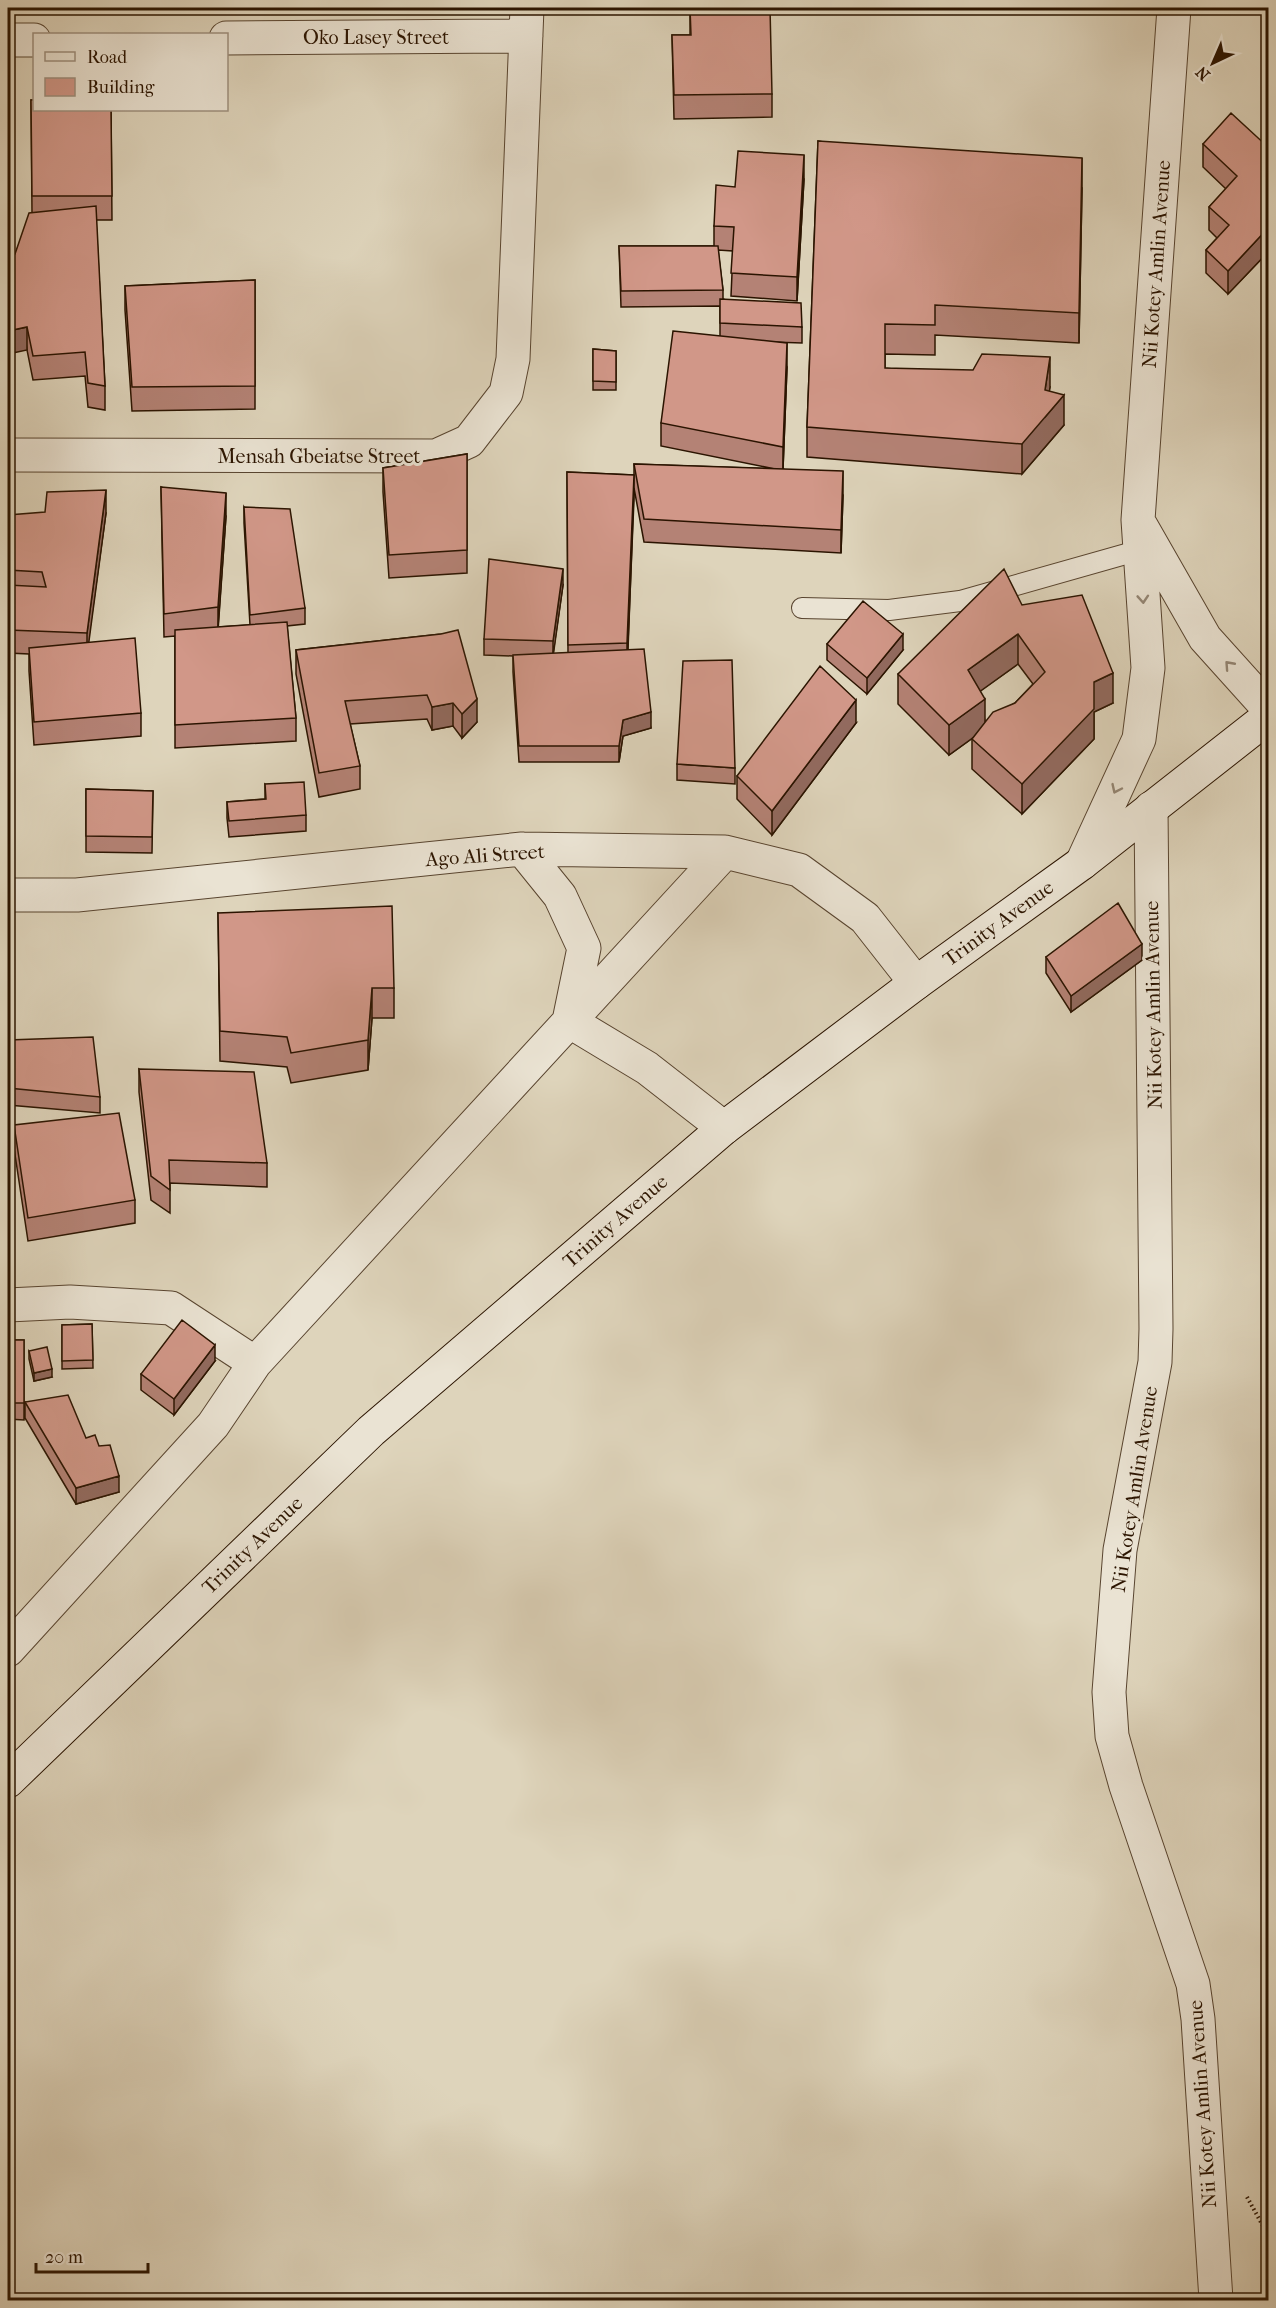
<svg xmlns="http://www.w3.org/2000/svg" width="1276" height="2308" font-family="'IM FELL French Canon',serif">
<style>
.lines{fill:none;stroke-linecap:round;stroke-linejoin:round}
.lane-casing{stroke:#58442f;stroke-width:22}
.street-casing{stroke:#58442f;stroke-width:35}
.secondary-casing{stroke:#2b1400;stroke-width:35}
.path{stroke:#2b1400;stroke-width:4;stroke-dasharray:1.5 3;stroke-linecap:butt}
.lane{stroke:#eae3d3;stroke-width:20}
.street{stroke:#eae3d3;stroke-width:33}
.secondary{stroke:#eae3d3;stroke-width:33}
.wall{fill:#b48275;stroke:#2b1400;stroke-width:1.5;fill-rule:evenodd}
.shaded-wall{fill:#926a5f;stroke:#2b1400;stroke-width:1.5}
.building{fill:#d19788;stroke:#2b1400;stroke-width:1.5}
.oneway{stroke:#948674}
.labels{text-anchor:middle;stroke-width:6;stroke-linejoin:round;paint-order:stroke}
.street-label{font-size:20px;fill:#2b1400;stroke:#eae3d3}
</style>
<rect width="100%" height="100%" fill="#ded4bb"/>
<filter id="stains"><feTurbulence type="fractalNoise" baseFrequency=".00333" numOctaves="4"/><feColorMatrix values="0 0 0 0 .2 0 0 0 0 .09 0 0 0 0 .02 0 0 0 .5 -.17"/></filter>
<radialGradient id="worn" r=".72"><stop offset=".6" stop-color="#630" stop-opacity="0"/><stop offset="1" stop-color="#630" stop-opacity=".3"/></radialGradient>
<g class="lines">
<defs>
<path id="lane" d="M802,608L889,610L960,601L1140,550"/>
<path id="street" d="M226,38L526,36
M8,40H34
M8,455L436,456L469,441L506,393L513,359L527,8
M1141,526L1205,638L1268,708
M1151,808L1156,1329L1155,1362L1120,1550L1109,1692L1112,1736L1126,1786L1193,1984L1198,2019L1216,2300
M522,849L560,896L584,948L569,1021L647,1068L724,1128
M1082,863L1139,739L1148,668L1138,520L1174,8
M8,895H77L522,849L725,852L799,870L865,918L916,983
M8,1305L70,1302L171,1308L255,1363
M8,1650L213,1425L255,1363L725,852"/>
<path id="secondary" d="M8,1781L371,1431L724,1128L916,983L1082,863L1268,717"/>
</defs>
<use href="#lane" class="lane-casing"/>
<use href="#street" class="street-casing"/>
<use href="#secondary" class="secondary-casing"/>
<path class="path" d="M1247,2197L1268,2235"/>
<use href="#lane" class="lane"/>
<use href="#street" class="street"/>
<use href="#secondary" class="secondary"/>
</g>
<path class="wall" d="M690,8L772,94V117L674,119L672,35H690Z
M31,100L111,110L112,220H96L105,386V410L88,407L85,376L33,380L27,350L15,254L32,213Z
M818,141L1082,188L1079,343L935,335V355L885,354V368L1050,387L1049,391L1064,425L1022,474L807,457V427Z
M1203,144L1269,148V251L1228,294L1206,273V250L1217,238L1209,230V207L1226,189L1203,167Z
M804,179L797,301L731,296L733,251L718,250L723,290V299L802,327V343L773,342L787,367L783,469L843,495L841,553L644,542L634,488L628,650L651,728L623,736L619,762H519L513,672V656L484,655V639L563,585L553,654L568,653L567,472L634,475V464L775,469L661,446V423L720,336V306L621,307L619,246H714V226L735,187Z
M255,280V409L132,411L125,310V286Z
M593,349L616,351V390H593Z
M467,454V573L389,578L383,492V468Z
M161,487L226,516L218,627L250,625L244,523V507L305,608V624L287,626L296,718V741L175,748V636L164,637Z
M106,513L88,643L141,713V736L34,745L29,671V654L8,653V515Z
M1022,605L1113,703L1094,712V739L1022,814L972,769V739L974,737L949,755L898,704V674ZM1018,664L1033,684L1015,703L985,722L980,691Z
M441,634L477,722L462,738L453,726L432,730L427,719L350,724L360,766V789L319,797L296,674V650Z
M827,644L903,650L867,694L827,660Z
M856,723L772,835L737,799V776Z
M677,764L735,768V784L677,780Z
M265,784L306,815V831L229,837L227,818V802L265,799Z
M86,789L153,791L152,853L86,852Z
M218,913L394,988V1018H372L368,1070L291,1083L287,1067L220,1061Z
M1046,957L1142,960L1071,1012L1046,973Z
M8,1040L100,1097V1113L8,1105Z
M139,1069L267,1163V1187L170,1183V1213L151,1200L139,1092Z
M14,1125L135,1200V1223L28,1241L14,1148Z
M92,1324L93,1368L62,1369V1325Z
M8,1340H24V1420L8,1419Z
M29,1351L52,1377L34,1381L29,1359Z
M215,1361L174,1415L141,1390V1374Z
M25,1402L86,1438L99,1446L119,1492L76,1504L25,1418Z"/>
<path class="shaded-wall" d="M804,155V179L797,301V277Z
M1082,158V188L1079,343V313Z
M1269,227V251L1228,294V271Z
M27,327V350L8,354V331Z
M787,343V367L783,470V447Z
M1050,357V387L1046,416L1064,395V425L1022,474V444L1045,390Z
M843,471V495L841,553V530Z
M634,475V499L627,667V643Z
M106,490V513L87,656V633Z
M226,493V516L218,631V607Z
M563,569V585L553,657V641Z
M903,634V650L867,694V678Z
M1018,634V664L968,700V670Z
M1113,673V703L1094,712V739L1022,814V784L1094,682Z
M477,699V722L462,738V714Z
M985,699V729L949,755V725Z
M856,700V723L772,835V811Z
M453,703V726L432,730V707Z
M651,712V728L623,736L619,762V746L623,720Z
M1142,944V960L1071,1012V996Z
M372,988V1018L368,1070V1040Z
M215,1345V1361L174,1415V1399Z
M52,1369V1377L34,1381V1373Z
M119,1476V1492L76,1504V1488Z"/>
<path class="building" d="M690,8H770L772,94L674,95L672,35H691Z
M31,100H34V110H111L112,196H32Z
M1231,113L1269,148V227L1228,271L1206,250L1229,225L1209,207L1237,176L1203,144Z
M818,141L1082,158L1079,313L935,305V325L885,324V368L973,370L982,354L1050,357L1045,390L1064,395L1022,444L807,427Z
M738,151L804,155L797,277L731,273L734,227L714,226L716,185L735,187Z
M96,206L105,386L88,383L85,352L33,356L27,327L8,331V254H15L29,213Z
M619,246H718L723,290L621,291Z
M255,280V386L132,387L125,286Z
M720,299L801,303L802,327L720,323Z
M673,331L787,343L783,447L661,423Z
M593,349L616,351V382L593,381Z
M467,454V550L389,555L383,468Z
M634,464L843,471L841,530L644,519Z
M567,472L634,475L627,643L568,645Z
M161,487L226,493L218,607L164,614Z
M106,490L87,633L8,630V585L46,587L42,572L8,570V515L45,512L47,492Z
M244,507L290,509L305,608L250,615Z
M489,559L563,569L553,641L484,639Z
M1004,569L1022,605L1082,595L1113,673L1094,682V709L1022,784L972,739L993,712L1015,703L1045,672L1018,634L968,670L985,699L949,725L898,674Z
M863,601L903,634L867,678L827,644Z
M287,622L296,718L175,725V630Z
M458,630L477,699L462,714L453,703L432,707L427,695L345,701L360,766L319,773L296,650L441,634Z
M135,638L141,713L34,722L29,648Z
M644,649L651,712L623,720L619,746H519L513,655Z
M732,660L735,768L677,764L683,661Z
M820,666L856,700L772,811L737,776Z
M304,782L306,815L229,821L227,802L266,799L265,784Z
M86,789L153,791L152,837L86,836Z
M1118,903L1142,944L1071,996L1046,957Z
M392,906L394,988H372L368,1040L291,1053L287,1037L220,1031L218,913Z
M93,1037L100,1097L8,1088V1040Z
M139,1069L254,1072L267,1163L169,1160L170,1190L151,1176Z
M119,1113L135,1200L28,1218L14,1125Z
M182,1320L215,1345L174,1399L141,1374Z
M92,1324L93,1360L62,1361V1325Z
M8,1340H24V1403H8Z
M47,1347L52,1369L34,1373L29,1351Z
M68,1395L86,1438L95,1435L99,1446L110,1445L119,1476L76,1488L25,1402Z"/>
<defs><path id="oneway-chevron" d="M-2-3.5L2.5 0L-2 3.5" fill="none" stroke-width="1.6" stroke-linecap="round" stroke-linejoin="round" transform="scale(1.5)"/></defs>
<g class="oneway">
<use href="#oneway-chevron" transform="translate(1143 599) rotate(86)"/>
<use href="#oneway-chevron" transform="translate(1229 665) rotate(-132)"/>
<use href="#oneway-chevron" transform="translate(1116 789) rotate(115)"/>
</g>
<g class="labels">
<g class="street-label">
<text x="376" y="44">Oko Lasey Street</text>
<text transform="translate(1156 264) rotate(-86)" y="7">Nii Kotey Amlin Avenue</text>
<text x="319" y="463">Mensah Gbeiatse Street</text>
<text transform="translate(485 855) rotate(-4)" y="7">Ago Ali Street</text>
<text transform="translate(998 923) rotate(-36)" y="7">Trinity Avenue</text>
<text transform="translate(1153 1005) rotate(-91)" y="7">Nii Kotey Amlin Avenue</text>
<text transform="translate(615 1221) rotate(-41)" y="7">Trinity Avenue</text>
<text transform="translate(1134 1489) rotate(-81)" y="7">Nii Kotey Amlin Avenue</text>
<text transform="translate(252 1545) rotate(-44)" y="7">Trinity Avenue</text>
<text transform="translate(1202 2104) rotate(-94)" y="7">Nii Kotey Amlin Avenue</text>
</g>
</g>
<rect width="1276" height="2308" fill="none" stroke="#ded4bb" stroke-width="30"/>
<rect x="9" y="9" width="1258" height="2290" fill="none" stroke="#2b1400" stroke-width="3"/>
<rect x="15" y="15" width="1246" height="2278" fill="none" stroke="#2b1400" stroke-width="1.5"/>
<rect x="33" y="33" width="195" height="78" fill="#eae3d3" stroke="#9e907f" stroke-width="1.5"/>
<rect x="45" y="52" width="30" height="9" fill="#eae3d3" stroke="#9e907f" stroke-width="1.5"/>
<text x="87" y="63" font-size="18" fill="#2b1400">Road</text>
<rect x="45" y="78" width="30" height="18" fill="#d19788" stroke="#9e907f" stroke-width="1.5"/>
<text x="87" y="93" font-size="18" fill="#2b1400">Building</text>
<g transform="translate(1213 63) rotate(224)" stroke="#eae3d3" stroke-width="4.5" paint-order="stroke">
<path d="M0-4.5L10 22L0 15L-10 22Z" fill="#2b1400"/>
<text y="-9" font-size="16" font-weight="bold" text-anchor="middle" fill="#2b1400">N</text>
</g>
<path d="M36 2263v9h112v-9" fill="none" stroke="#2b1400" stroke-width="3"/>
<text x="45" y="2263" font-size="18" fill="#2b1400" stroke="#eae3d3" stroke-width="4.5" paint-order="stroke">20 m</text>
<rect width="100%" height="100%" filter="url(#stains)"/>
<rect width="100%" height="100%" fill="url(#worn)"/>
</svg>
